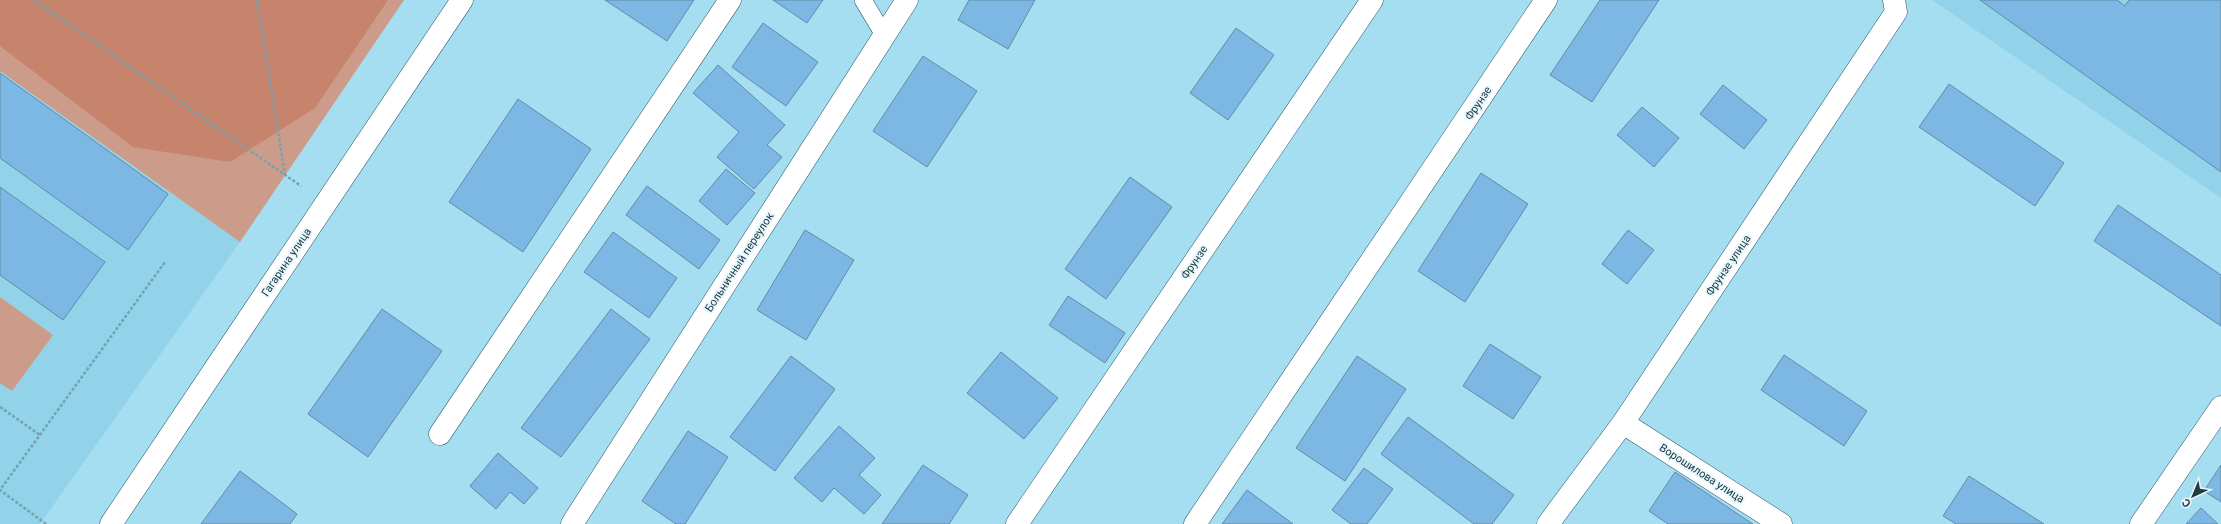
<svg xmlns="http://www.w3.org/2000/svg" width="2221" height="524" font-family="Roboto,sans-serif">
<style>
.built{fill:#92d3e9}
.green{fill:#cd9b89}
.forest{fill:#c6846c}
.building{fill:#7cb8e3;stroke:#628aa8}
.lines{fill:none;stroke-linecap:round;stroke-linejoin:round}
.service-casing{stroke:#255c6c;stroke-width:18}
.minor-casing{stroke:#255c6c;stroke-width:23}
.path{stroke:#75a1b0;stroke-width:2.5;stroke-dasharray:3 2;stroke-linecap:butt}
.service{stroke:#fff;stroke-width:17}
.minor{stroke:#fff;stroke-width:22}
.labels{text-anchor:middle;stroke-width:4;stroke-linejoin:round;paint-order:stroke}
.street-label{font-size:11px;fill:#233a41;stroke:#e7f8fe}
</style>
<rect width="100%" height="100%" fill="#a6def1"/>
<path class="built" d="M1932,0H2221V198Z
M0,71L240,242L40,524H0Z"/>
<path class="green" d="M0,0H404L240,242L0,71Z
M0,297L53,335L12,391L0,383Z"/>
<path class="forest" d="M0,0H388L315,108L230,162L133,147L0,46Z"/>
<path class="building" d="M605,0H694L667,41Z
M773,0H823L807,23Z
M969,0H1035L1008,49L958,20Z
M1600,0H1659L1592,102L1550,75Z
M1980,0H2117L2125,6L2129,0H2221V172Z
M763,23L818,62L786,106L732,67Z
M1236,28L1274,55L1228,120L1190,93Z
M923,56L977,91L927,167L873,131Z
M718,65L785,125L767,145L782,157L754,189L717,157L739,132L693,93Z
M0,73L168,194L128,250L0,158Z
M1949,84L2064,163L2035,206L1919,127Z
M1723,85L1767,120L1744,149L1700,114Z
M518,99L591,149L523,252L449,202Z
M1642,107L1679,138L1654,167L1617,135Z
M726,169L755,193L727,225L699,201Z
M1481,173L1528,204L1465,302L1418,271Z
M1130,177L1172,207L1106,299L1065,269Z
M647,186L720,240L699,269L626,215Z
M0,187L105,262L63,320L0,275Z
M2118,205L2221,275V326L2094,241Z
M805,230L854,260L806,340L757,310Z
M1628,230L1654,250L1627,284L1602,264Z
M613,232L677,278L649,318L584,272Z
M1068,296L1125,333L1105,363L1049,325Z
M382,309L442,351L368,457L308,414Z
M611,309L650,339L561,457L521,428Z
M1490,344L1541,377L1513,419L1463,386Z
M1001,352L1058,398L1024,439L967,393Z
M1784,355L1867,411L1844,446L1761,390Z
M791,356L835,389L775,471L730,437Z
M1357,356L1406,389L1345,481L1296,448Z
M1408,417L1514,495L1492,524H1474L1381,454Z
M839,426L875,458L859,475L881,495L864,514L834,488L822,502L794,478Z
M688,431L728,457L685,524H676L642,501Z
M498,453L538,488L524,504L510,492L496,509L470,486Z
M923,465L968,495L949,524H882Z
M2221,465V502L2204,491Z
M1364,468L1393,489L1367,524H1351L1332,510Z
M240,471L297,514L290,524H201Z
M1675,472L1753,524H1668L1649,511Z
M1969,476L2044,524H1956L1943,516Z
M1247,490L1293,524H1222Z
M2201,508L2218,524H2186Z"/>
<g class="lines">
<defs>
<path id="service" d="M863,0L884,35"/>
<path id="minor" d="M1623,423L1781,524
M440,434L730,0
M111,524L462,0
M572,524L907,0
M1017,524L1372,0
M1195,524L1546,0
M1548,524L1623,423L1896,12L1894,0
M2141,524L2221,407"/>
</defs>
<use href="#service" class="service-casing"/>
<use href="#minor" class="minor-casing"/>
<path class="path" d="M34,0L301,186
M257,0L285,175
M0,407L40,435
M46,524L0,490L165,262"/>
<use href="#service" class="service"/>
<use href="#minor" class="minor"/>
</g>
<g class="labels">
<g class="street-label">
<text transform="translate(1478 103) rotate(-56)" y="4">Фрунзе</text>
<text transform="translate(286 262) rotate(-56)" y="4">Гагарина улица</text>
<text transform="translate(739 262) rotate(-57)" y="4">Больничный переулок</text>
<text transform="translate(1194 262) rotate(-56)" y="4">Фрунзе</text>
<text transform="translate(1728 265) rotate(-56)" y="4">Фрунзе улица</text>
<text transform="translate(1702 473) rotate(33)" y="4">Ворошилова улица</text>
</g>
</g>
<g transform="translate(2193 496) rotate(224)" stroke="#e7f8fe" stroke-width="3" paint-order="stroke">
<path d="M0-3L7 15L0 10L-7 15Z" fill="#233a41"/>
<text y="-6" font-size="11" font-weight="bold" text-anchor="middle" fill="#233a41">С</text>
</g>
</svg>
